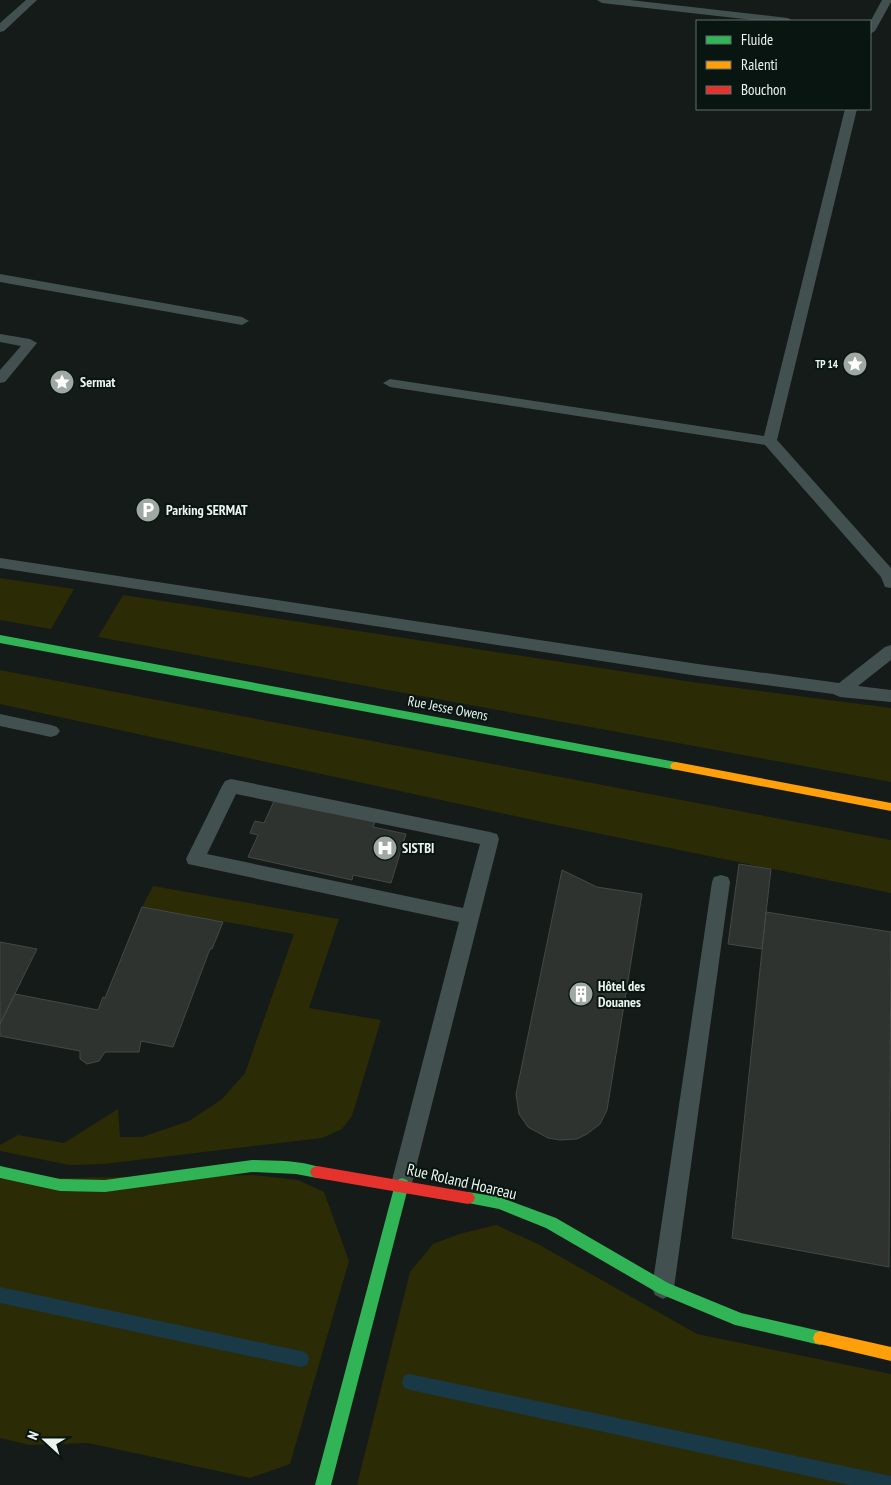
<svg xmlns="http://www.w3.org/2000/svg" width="891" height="1485" font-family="'PT Sans Narrow',sans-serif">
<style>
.green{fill:#2b2c05}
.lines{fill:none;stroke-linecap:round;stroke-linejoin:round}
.stream{fill:#183945;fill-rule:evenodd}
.building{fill:#2e332f;stroke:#444945}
.lane{fill:#425150;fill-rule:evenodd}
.fast{fill:#30b455;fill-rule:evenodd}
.slow{fill:#ff9f0a;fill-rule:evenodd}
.jam{fill:#e5322d;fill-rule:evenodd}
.labels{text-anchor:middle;stroke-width:4;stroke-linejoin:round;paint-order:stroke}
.far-poi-label{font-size:11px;font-weight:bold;fill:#ecf4f0;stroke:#081510;text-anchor:end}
.poi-label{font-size:14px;font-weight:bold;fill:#ecf4f0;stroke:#081510;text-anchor:start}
.street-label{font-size:14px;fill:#ecf4f0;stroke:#081510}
.near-street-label{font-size:16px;fill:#ecf4f0;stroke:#081510}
</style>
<rect width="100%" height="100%" fill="#141b18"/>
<path class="green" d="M0,578L74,589L51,629L0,620Z
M123,595L692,682L891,708V782L98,637Z
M0,670L891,840V893L542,822L0,704Z
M153,886L339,919L309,1008L381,1020L352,1116L342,1129L322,1138L104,1164L69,1165L0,1151V1145L18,1135L64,1143L118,1109L120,1137H142L189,1121L222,1099L245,1073L294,934L142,907Z
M253,1175L298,1180L324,1192L349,1261L290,1464L250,1478L88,1443L30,1445L0,1438V1179Z
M496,1225L538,1244L697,1334L891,1374V1485H357L410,1272L433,1244L459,1234Z"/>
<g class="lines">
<path class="stream" d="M0,1287L301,1351L307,1353L309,1359L307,1365L301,1367L0,1303Z
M410,1374L891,1476V1485H850L410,1390L404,1388L402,1382L404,1376Z"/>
</g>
<path class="building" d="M274,801L375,822L373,827L406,834L391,883L353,875L352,880L248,857L258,835L250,833L255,821L264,823Z
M739,864L771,869L762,949L728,944Z
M562,870L597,887L642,894L607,1110L600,1124L587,1134L577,1139L560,1140L548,1138L528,1127L519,1114L516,1094Z
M142,907L223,922L212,949H210L173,1047L141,1041L139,1052H105L99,1061L87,1064L80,1059V1051L0,1036V1024L15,994L98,1010L103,997L105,998Z
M766,912L891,932L889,1267L732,1238Z
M0,942L37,949L0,1024Z"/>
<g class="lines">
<path class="lane" d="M26,0H37L4,31L0,32V23Z
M597,0H630L788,18L793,21H762L602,3Z
M882,0H891V2L875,31L870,34V22Z
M845,109H857L777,440L891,568V588L885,587L881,577L765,445L390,387L383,383L390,379L764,436Z
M0,274L242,317L249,321L242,325L0,282Z
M0,334L30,339L37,343L5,382L0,383V370L21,346L0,342Z
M0,558L698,664L839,683L885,647L891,645V660L858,686L891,690V702L840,697L833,694L698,676L0,568Z
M0,714L51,725L57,727L60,731L57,735L51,737L0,726Z
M231,779L490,832L497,834L499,839L410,1191L402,1194L394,1191L391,1184L459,922L188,864L186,859L222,786L225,781ZM236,794L480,844L463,908L207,854Z
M721,875L728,877L730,882L674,1288L671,1295L663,1299L655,1295L652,1288L712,882L714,877Z"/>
<path class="fast" d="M0,635L676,762L682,766L676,770L0,643Z
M252,1160C275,1161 300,1160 322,1168L324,1172L322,1176L317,1178L296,1174L252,1172L105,1192L60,1191L0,1178V1166L60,1179L105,1180Z
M402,1178L407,1180L409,1184L331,1485H315L395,1184L397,1180Z
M468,1192L499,1197L556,1218L668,1283L741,1313L820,1331L825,1333L827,1338L825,1343L820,1345L735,1325L658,1293L546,1228L499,1209L463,1202L461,1198L463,1194Z"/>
<path class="slow" d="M676,762L891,803V811L672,769L670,766L672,763Z
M820,1331L891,1347V1361L815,1343L813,1338L815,1333Z"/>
<path class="jam" d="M317,1166L468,1192L473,1194L475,1198L473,1202L468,1204L317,1178L312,1176L310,1172L312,1168Z"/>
</g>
<defs>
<symbol id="sight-disc" viewBox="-11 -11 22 22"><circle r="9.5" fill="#a0a8a4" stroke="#081510"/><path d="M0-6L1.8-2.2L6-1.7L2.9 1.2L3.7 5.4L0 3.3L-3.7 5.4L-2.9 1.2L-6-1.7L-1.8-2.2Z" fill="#fff"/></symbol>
<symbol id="parking-disc" viewBox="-11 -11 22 22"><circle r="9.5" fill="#a0a8a4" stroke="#081510"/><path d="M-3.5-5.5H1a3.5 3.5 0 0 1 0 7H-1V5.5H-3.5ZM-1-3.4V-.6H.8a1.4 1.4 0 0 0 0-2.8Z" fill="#fff"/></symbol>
<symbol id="hospital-disc" viewBox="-11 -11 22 22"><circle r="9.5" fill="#a0a8a4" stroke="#081510"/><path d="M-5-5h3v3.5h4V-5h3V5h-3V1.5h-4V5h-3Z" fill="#fff"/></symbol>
<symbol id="building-disc" viewBox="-11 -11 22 22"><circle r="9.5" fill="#a0a8a4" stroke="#081510"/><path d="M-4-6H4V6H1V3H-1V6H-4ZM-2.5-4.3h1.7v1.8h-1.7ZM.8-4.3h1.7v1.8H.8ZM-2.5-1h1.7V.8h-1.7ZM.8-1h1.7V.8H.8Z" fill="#fff"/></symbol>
</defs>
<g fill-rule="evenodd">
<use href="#sight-disc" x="841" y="350" width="28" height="28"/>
<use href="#sight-disc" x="48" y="368" width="28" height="28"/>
<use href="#parking-disc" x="134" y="496" width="28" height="28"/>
<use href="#hospital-disc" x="371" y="834" width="28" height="28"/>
<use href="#building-disc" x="567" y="980" width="28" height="28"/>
</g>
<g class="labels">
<g class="far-poi-label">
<text x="838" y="368">TP 14</text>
</g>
<g class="poi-label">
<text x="80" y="387">Sermat</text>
<text x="166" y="515">Parking SERMAT</text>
<text x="402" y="853">SISTBI</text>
<text x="598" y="991">Hôtel des<tspan x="598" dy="16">Douanes</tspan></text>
</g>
<g class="street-label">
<text transform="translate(448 708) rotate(11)" y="5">Rue Jesse Owens</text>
</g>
<g class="near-street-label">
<text transform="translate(462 1181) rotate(13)" y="6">Rue Roland Hoareau</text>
</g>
</g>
<rect x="696" y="20" width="175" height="90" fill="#081510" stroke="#636e6a"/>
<rect x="706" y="36" width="25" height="8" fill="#30b455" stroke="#636e6a"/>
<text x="741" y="45" font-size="15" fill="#ecf4f0">Fluide</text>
<rect x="706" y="61" width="25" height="8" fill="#ff9f0a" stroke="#636e6a"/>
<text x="741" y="70" font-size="15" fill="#ecf4f0">Ralenti</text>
<rect x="706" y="86" width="25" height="8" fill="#e5322d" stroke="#636e6a"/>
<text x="741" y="95" font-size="15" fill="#ecf4f0">Bouchon</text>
<g transform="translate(45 1440) rotate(291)" stroke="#081510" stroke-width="4" paint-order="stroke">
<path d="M0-4L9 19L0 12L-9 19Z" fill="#ecf4f0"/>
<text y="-8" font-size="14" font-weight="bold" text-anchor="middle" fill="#ecf4f0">N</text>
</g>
</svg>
